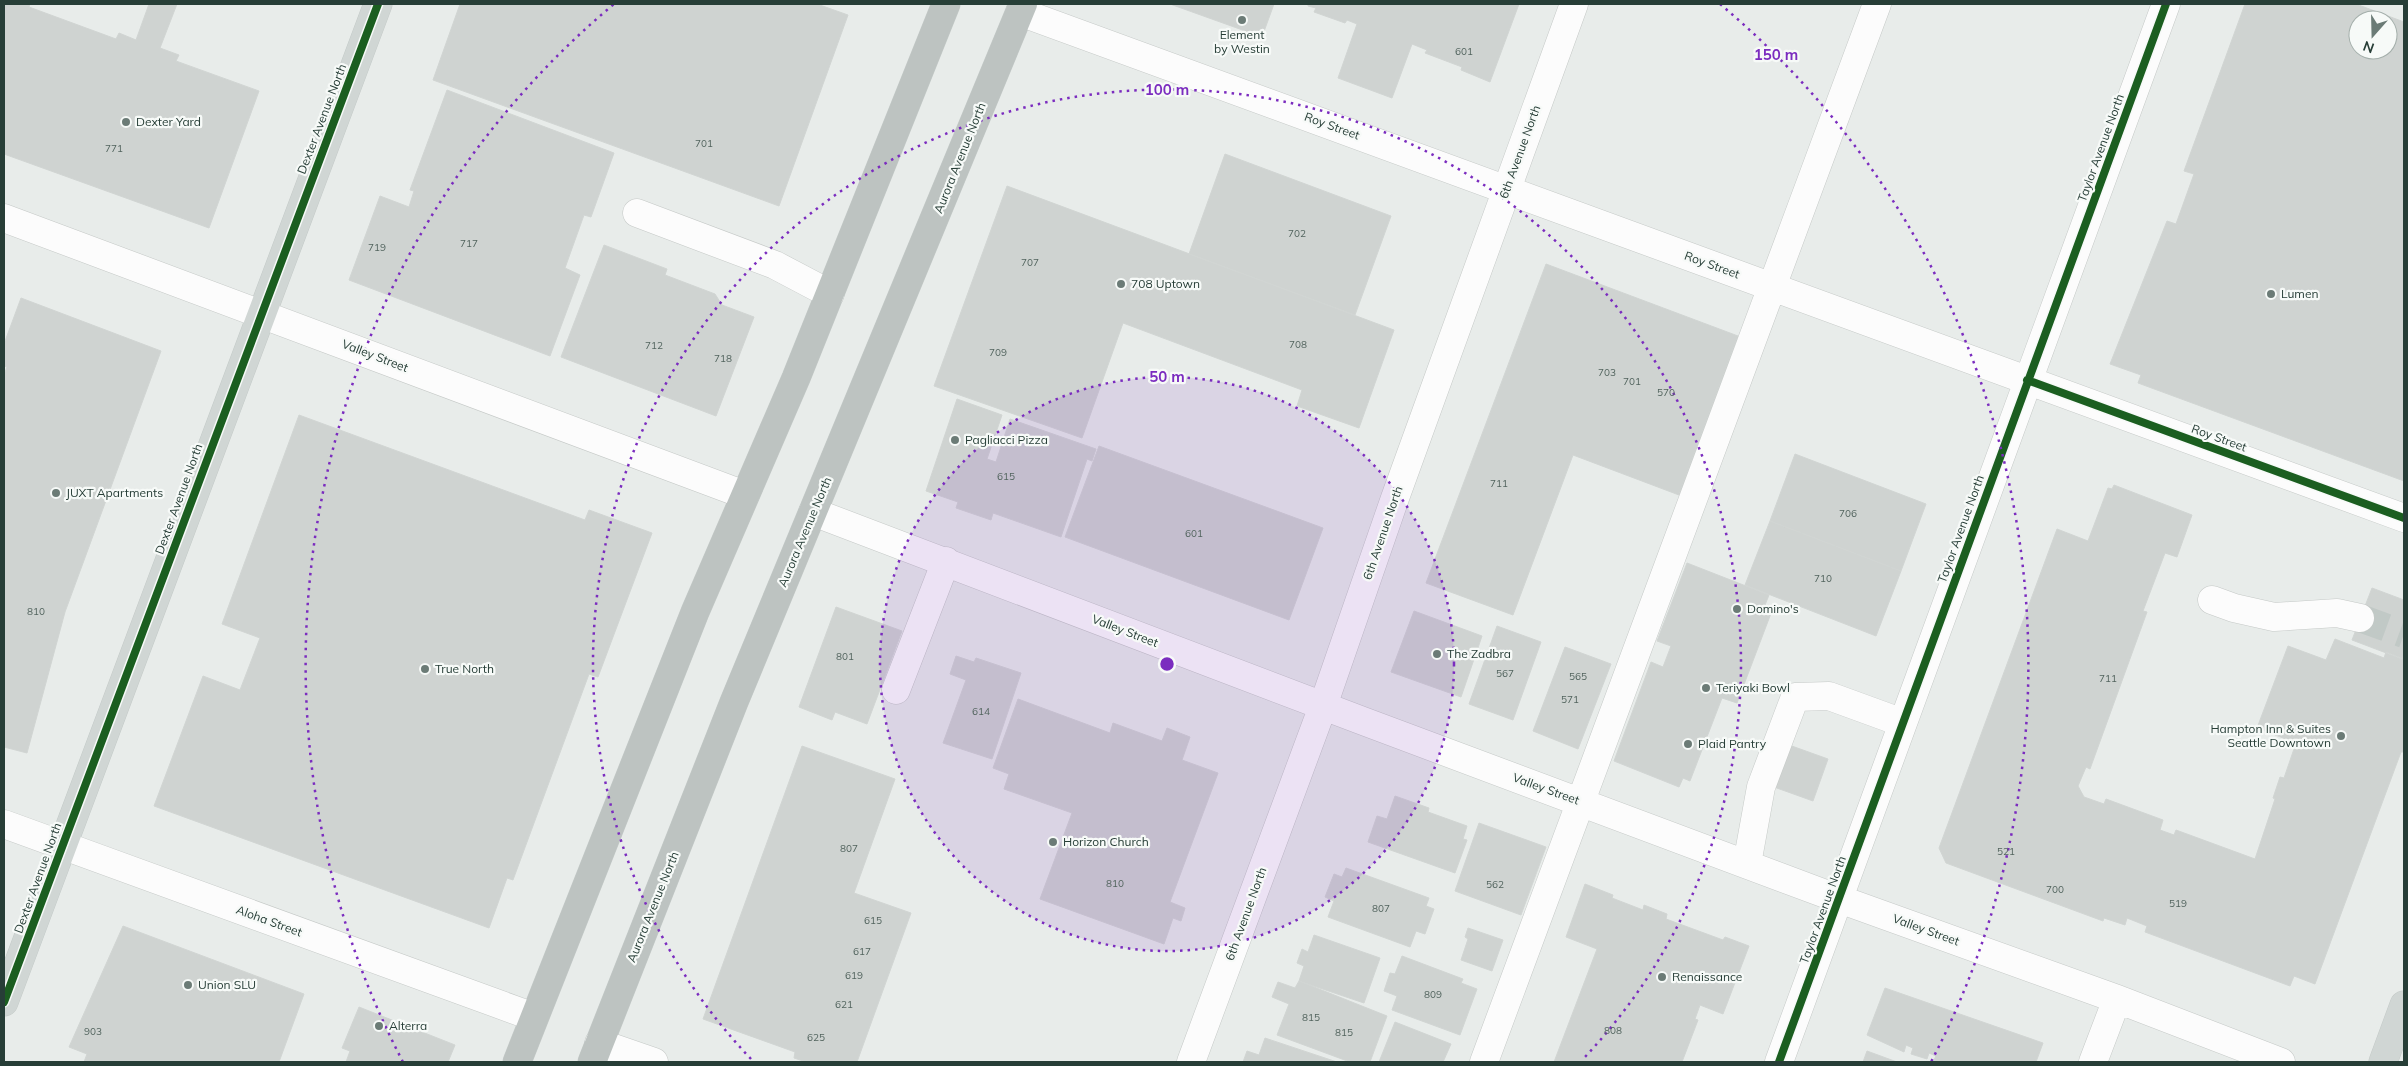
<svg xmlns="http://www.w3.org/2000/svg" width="2408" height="1066" font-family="Mulish,sans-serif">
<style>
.building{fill:#cfd3d1;stroke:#d1d5d3;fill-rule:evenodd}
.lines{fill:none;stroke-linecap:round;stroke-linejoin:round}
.minor-tunnel{stroke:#c1c9c6;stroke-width:28;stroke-dasharray:28 14;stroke-linecap:butt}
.minor-casing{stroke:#c5c9c7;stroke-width:29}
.major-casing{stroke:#c4cac8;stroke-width:29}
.highway-casing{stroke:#c4cac8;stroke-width:29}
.minor{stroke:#fcfcfc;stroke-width:28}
.major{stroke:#d0d6d4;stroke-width:28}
.highway{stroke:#bdc3c1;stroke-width:28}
.cycleway-casing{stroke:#f7faf8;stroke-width:11}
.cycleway{stroke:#1b5e20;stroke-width:8}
.ring{fill:none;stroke:#7b2cbf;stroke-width:2.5;stroke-dasharray:2.5 5}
.poi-dot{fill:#6b7b76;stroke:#f7faf8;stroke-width:2}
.labels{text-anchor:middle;stroke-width:4.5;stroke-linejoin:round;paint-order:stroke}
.number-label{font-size:10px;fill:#52645e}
.poi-label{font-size:12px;fill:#273e37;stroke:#f7faf8;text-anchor:start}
.street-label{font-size:12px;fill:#273e37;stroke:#f7faf8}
.centre{fill:#7b2cbf;stroke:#f7faf8;stroke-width:2.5}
.ring-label{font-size:15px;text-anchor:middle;font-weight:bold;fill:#7b2cbf;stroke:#f7faf8;stroke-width:4.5;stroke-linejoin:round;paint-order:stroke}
</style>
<rect width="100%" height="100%" fill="#e8ecea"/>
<path class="building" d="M4,4H30L29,7L116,39L119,33L136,40L149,4H177L160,48L179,55L176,61L259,91L209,228L4,154Z
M460,4H817L848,15L779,206L433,80Z
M1170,4H1274L1262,37Z
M1308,4H1519L1490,82L1461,70L1462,67L1425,53L1427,50L1412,44L1392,98L1338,78L1357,24L1347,20L1345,23L1314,12L1316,8L1308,6Z
M2245,4H2356L2404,22V481L2138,383L2141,375L2110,364L2167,221L2176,224L2194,174L2184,171ZM2358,20H2388V50H2358Z
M447,90L614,153L591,217L584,215L565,268L580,275L550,356L349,280L380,196L409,207L414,191L410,190Z
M1225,154L1391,216L1355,315L1189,254Z
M1007,186L1394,330L1359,428L1297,406L1302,390L1123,323L1082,438L934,386Z
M604,245L667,269L665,275L715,294L722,305L754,317L716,416L561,357Z
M1546,264L1738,336L1679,495L1573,455L1513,615L1426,583Z
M21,298L161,351L65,612L27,753L4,747V375L7,367L4,366V344Z
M957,399L1002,415L987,459L996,462L1010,419L1096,449L1092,461L1087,459L1061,537L993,513L991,520L956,508L958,502L926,491Z
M299,415L585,520L589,510L652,533L598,677L589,674L513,880L507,878L489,928L154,806L203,676L240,690L260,638L222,624Z
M1099,446L1323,528L1289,620L1065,537Z
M1795,454L1926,504L1901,571L1770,521Z
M2114,485L2192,515L2177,557L2165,553L2143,611L2147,612L2090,769L2086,767L2078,786L2084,797L2104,804L2106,799L2163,820L2160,830L2174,835L2176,830L2255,859L2275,799L2273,798L2280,777L2284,778L2296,743L2257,728L2288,646L2326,660L2335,639L2384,658L2386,652L2404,659V752H2401L2315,984L2294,976L2290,986L2145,932L2147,926L2127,918L2125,925L2104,918L2103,921L1946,863L1939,848L2057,529L2088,541L2108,488L2112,489Z
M1770,521L1901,571L1876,636L1745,585Z
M1687,563L1769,595L1765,605L1773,608L1737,703L1722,698L1690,781L1683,778L1679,787L1614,761L1651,662L1663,667L1671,646L1657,641Z
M2372,588L2404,600V654L2402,659L2352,640Z
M836,607L902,631L867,724L835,712L832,720L799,707Z
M1414,611L1482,636L1461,697L1391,672Z
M1497,626L1541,642L1513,720L1469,704Z
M1565,647L1611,664L1578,749L1533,731Z
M956,656L974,662L976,658L1021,673L992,759L943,743L966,680L950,674Z
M1018,699L1110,733L1113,723L1162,741L1167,728L1190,737L1182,760L1218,773L1170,902L1185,908L1181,921L1173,918L1164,944L1040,899L1072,813L1004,789L1009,774L993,768Z
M1789,745L1828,759L1813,801L1774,787Z
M802,746L895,779L854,893L911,913L857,1062H806L794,1058L795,1052L703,1019Z
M1395,796L1429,808L1428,812L1467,826L1463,839L1467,840L1455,873L1368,842L1377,816L1387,819Z
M1479,823L1546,847L1521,915L1455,891Z
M1346,868L1429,898L1426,906L1434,909L1425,934L1416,931L1410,947L1328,917L1334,901L1325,897L1334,874L1342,877Z
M1585,884L1613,895L1612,898L1643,910L1644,905L1667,914L1666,919L1723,940L1725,937L1749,946L1723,1014L1700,1005L1695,1019L1698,1020L1682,1062H1554L1597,949L1566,937Z
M123,926L304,994L279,1062H84L87,1054L69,1047Z
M1468,928L1503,940L1492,971L1461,960L1468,939L1465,937Z
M1314,935L1380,958L1364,1003L1299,981L1304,966L1297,963L1302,949L1308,952Z
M1402,956L1463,979L1461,983L1477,989L1460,1035L1392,1010L1397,996L1384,991L1390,973L1395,974Z
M1299,981L1387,1016L1370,1062H1350L1277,1035L1289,1004L1272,997L1278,982L1295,988Z
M1885,988L2043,1043L2036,1062H1933L1936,1056L1929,1053L1927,1059L1911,1054L1913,1048L1906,1045L1904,1052L1867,1035Z
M359,1007L455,1045L448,1062H346L350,1051L342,1048Z
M1395,1022L1451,1044L1443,1062H1379Z
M1265,1038L1337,1062H1243L1247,1051L1259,1055Z
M1867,1051L1897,1062H1863Z"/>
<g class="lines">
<path class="minor-tunnel" d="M2360,618L2404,634"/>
<defs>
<path id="minor" d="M1020,12L2404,518
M637,213L775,265L830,294
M4,218L745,495
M813,512L1363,721L1839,899L2117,999L2281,1062
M2212,600L2234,608L2274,617L2337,613L2360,618
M896,690L946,561
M4,824L534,1017
M1747,864L1761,787L1795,697L1829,696L1903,723
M599,1043L654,1062
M1191,1062L1323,706L1395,498L1574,4
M1484,1062L1877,4
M1779,1062L2166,4
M2093,1062L2117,999"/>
<path id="major" d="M4,1002L378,4
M2383,1062L2404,1005"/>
<path id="highway" d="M517,1062L695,612L796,378L946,4
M592,1062L734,702L1023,4"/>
</defs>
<use href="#minor" class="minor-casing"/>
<use href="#major" class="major-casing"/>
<use href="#highway" class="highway-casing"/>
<use href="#minor" class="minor"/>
<use href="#major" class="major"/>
<use href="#highway" class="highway"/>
<defs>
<path id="cycleway" d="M2027,380L2404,518
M4,1002L378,4
M1779,1062L2166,4"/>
</defs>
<use href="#cycleway" class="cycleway-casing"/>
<use href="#cycleway" class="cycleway"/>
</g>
<circle cx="1167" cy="664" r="287" fill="#7b2cbf" fill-opacity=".12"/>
<g class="ring">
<circle cx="1167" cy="664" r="287"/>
<path d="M751 1059A574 574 0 1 1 1583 1059"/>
<path d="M403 1062A861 861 0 0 1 614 4M1720 4A861 861 0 0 1 1931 1062"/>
</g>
<g class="poi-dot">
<circle cx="1242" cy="20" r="5"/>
<circle cx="126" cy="122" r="5"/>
<circle cx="1121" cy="284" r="5"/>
<circle cx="2271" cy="294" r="5"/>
<circle cx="955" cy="440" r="5"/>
<circle cx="56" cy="493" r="5"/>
<circle cx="1737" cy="609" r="5"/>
<circle cx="1437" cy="654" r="5"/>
<circle cx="425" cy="669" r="5"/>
<circle cx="1706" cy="688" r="5"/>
<circle cx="2341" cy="736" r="5"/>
<circle cx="1688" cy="744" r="5"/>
<circle cx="1053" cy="842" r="5"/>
<circle cx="1662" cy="977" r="5"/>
<circle cx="188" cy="985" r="5"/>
<circle cx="379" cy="1026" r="5"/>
</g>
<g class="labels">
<g class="number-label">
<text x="1464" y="55">601</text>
<text x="704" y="147">701</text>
<text x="114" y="152">771</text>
<text x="1297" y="237">702</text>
<text x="469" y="247">717</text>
<text x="377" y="251">719</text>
<text x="1030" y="266">707</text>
<text x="1298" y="348">708</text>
<text x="654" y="349">712</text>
<text x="998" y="356">709</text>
<text x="723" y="362">718</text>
<text x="1607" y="376">703</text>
<text x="1632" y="385">701</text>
<text x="1666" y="396">570</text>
<text x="1006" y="480">615</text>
<text x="1499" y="487">711</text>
<text x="1848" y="517">706</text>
<text x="1194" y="537">601</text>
<text x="1823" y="582">710</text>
<text x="36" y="615">810</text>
<text x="845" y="660">801</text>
<text x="1505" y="677">567</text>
<text x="1578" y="680">565</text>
<text x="2108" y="682">711</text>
<text x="1570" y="703">571</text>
<text x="981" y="715">614</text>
<text x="849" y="852">807</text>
<text x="2006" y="855">521</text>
<text x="1115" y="887">810</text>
<text x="1495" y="888">562</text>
<text x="2055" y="893">700</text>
<text x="2178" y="907">519</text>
<text x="1381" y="912">807</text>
<text x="873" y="924">615</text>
<text x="862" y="955">617</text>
<text x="854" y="979">619</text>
<text x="1433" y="998">809</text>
<text x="844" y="1008">621</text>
<text x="1311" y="1021">815</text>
<text x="1613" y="1034">808</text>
<text x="93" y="1035">903</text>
<text x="1344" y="1036">815</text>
<text x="816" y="1041">625</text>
</g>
<g class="poi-label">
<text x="1242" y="39" text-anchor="middle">Element<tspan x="1242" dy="14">by Westin</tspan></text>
<text x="136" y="126">Dexter Yard</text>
<text x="1131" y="288">708 Uptown</text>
<text x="2281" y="298">Lumen</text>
<text x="965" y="444">Pagliacci Pizza</text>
<text x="66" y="497">JUXT Apartments</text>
<text x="1747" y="613">Domino's</text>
<text x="1447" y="658">The Zadbra</text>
<text x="435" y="673">True North</text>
<text x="1716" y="692">Teriyaki Bowl</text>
<text x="2331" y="733" text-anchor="end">Hampton Inn &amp; Suites<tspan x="2331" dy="14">Seattle Downtown</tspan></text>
<text x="1698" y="748">Plaid Pantry</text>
<text x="1063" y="846">Horizon Church</text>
<text x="1672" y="981">Renaissance</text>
<text x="198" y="989">Union SLU</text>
<text x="389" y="1030">Alterra</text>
</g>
<g class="street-label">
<text transform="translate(322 119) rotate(-69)" y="4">Dexter Avenue North</text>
<text transform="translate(1332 126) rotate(20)" y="4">Roy Street</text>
<text transform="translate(2101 148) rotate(-70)" y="4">Taylor Avenue North</text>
<text transform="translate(1520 152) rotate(-70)" y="4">6th Avenue North</text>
<text transform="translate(960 158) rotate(-68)" y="4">Aurora Avenue North</text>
<text transform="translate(1712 265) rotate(20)" y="4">Roy Street</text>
<text transform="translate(375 356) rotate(21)" y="4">Valley Street</text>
<text transform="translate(2219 438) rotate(20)" y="4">Roy Street</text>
<text transform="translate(179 499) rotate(-70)" y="4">Dexter Avenue North</text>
<text transform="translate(1961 529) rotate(-70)" y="4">Taylor Avenue North</text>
<text transform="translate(805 532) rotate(-67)" y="4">Aurora Avenue North</text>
<text transform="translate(1383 533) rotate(-71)" y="4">6th Avenue North</text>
<text transform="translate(1125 631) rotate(21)" y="4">Valley Street</text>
<text transform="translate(1546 789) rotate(20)" y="4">Valley Street</text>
<text transform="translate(38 878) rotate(-70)" y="4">Dexter Avenue North</text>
<text transform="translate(653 907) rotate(-68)" y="4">Aurora Avenue North</text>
<text transform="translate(1823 910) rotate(-70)" y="4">Taylor Avenue North</text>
<text transform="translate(1246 914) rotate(-70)" y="4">6th Avenue North</text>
<text transform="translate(269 921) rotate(20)" y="4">Aloha Street</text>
<text transform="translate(1926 930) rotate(20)" y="4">Valley Street</text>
</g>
</g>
<circle cx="1167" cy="664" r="8" class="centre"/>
<g class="ring-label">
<text x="1776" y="60">150 m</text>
<text x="1167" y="95">100 m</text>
<text x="1167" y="382">50 m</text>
</g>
<rect width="2408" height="1066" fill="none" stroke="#273e37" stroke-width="10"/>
<g transform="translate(2373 35) rotate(200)"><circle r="24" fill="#f7faf8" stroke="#a4afab"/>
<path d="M0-4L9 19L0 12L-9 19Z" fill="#6b7b76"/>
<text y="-8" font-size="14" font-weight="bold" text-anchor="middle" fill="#273e37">N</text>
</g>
</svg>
